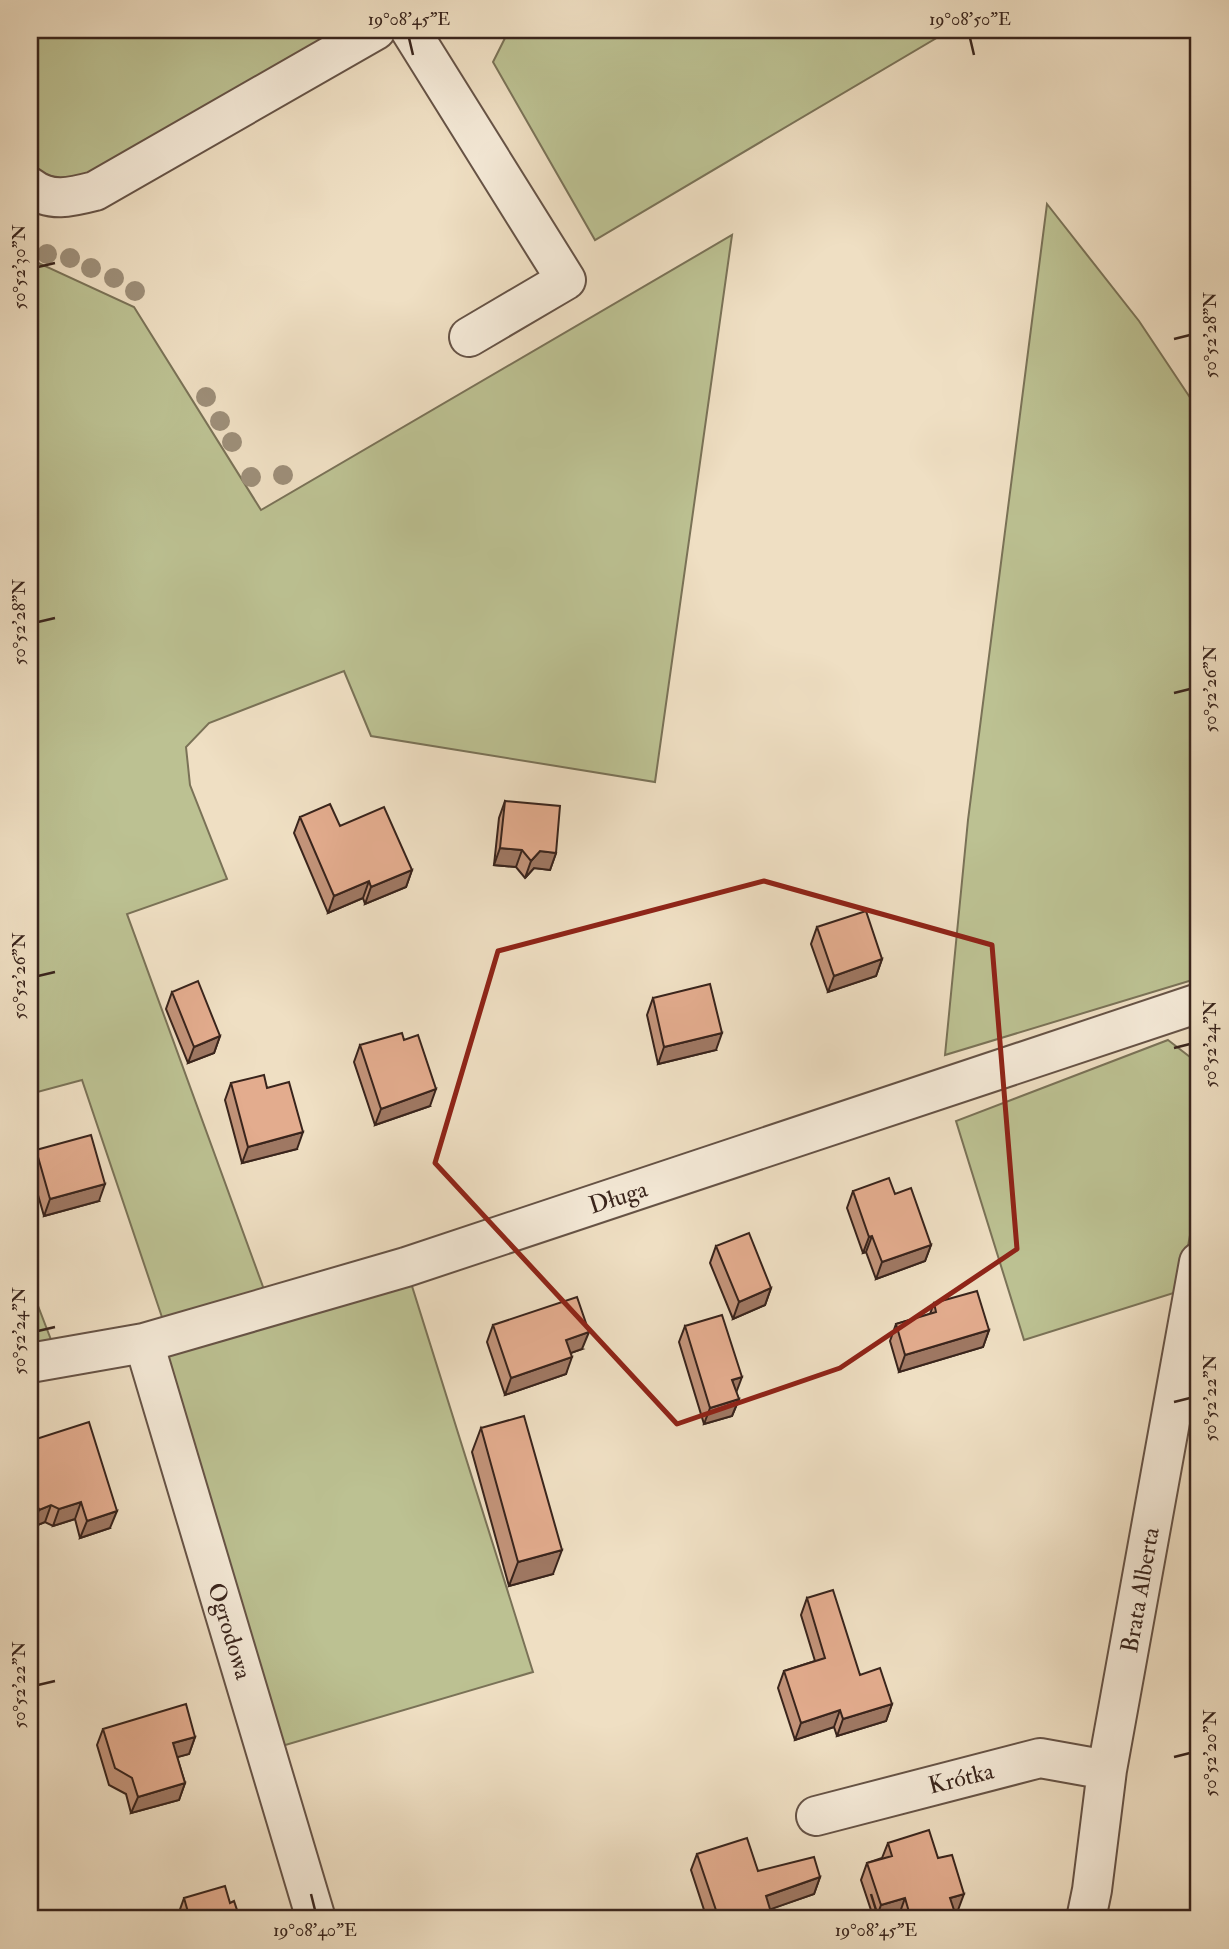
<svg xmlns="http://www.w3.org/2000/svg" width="1229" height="1949" font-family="'IM FELL Double Pica',serif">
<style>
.green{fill:#bcc192;stroke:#7a7257;stroke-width:2}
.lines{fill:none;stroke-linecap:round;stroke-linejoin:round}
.minor-casing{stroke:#665346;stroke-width:42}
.minor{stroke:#f5ead8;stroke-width:38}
.tree{fill:#9d8e78}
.wall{fill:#c3947a;stroke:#39241c;stroke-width:2}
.shaded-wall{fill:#9f7863;stroke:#39241c;stroke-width:2}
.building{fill:#e3ac8e;stroke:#39241c;stroke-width:2}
.marked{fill:none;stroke:#8f2418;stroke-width:5;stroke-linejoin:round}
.ticks{fill:none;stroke:#39241c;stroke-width:2.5}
.labels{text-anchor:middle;stroke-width:5;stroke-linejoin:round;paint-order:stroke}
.street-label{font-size:24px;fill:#39241c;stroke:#f5ead8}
.neatline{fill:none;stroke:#39241c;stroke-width:2.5}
.ticks-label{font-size:18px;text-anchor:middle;fill:#39241c}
</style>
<rect width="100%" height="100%" fill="#efdfc3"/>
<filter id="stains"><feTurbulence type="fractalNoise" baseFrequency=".00286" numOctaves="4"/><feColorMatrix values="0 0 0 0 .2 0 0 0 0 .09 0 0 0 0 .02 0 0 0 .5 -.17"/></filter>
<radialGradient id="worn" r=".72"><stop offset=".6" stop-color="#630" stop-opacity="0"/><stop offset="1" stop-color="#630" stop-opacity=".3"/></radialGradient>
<path class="green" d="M30,30H337L82,177C61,182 44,178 30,161Z
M509,30H950L595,240L493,62Z
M1047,204L1139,321L1199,411V978L945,1055L968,820Z
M732,235L655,782L371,736L344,671L209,723L186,747L190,785L227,879L127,914L270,1306L406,1267L533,1672L265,1751L144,1343L168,1335L82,1080L30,1094V259L134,307L261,510Z
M1168,1040L1199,1064V1185L1180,1291L1024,1340L956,1121Z
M30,1285L58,1358L30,1363Z"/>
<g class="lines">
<defs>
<path id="minor" d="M410,30L566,280L469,337
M30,187C50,203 72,197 95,191L376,30
M144,1343L316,1919
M30,1363L144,1343L406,1267L1199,1003
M816,1816L1040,1758L1107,1770
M1086,1919L1092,1890L1107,1770L1199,1262"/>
</defs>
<use href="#minor" class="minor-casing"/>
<use href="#minor" class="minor"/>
</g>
<g class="tree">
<circle cx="47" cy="254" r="10"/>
<circle cx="70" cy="258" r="10"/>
<circle cx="91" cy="268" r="10"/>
<circle cx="114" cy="278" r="10"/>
<circle cx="135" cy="291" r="10"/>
<circle cx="206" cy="397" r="10"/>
<circle cx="220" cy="421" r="10"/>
<circle cx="232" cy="442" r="10"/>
<circle cx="283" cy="475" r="10"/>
<circle cx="251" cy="477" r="10"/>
</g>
<path class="wall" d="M505,801L556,853L550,870L534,868L525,878L516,867L494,865L499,818Z
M300,817L340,826L412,870L406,887L365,904L363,898L328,913L294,833Z
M817,927L882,959L876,976L828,992L811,944Z
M172,992L220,1036L214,1053L188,1063L166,1009Z
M653,998L716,1050L658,1064L647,1015Z
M360,1045L430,1106L375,1125L354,1062Z
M231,1083L267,1088L297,1149L242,1163L225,1100Z
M36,1150L99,1201L44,1216L30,1167Z
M853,1191L895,1194L931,1245L925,1261L876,1279L866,1252L863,1253L847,1208Z
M716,1246L771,1288L765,1305L733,1319L710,1263Z
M934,1303L989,1330L983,1347L899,1372L890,1341L896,1324L930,1314Z
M493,1325L582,1349L570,1353L566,1374L505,1395L487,1342Z
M685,1326L736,1392L739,1399L732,1416L704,1424L679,1342Z
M481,1428L553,1574L509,1586L472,1452Z
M30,1441L110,1528L80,1538L75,1519L53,1526L45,1522L33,1527L30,1517Z
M807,1598L860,1675L892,1704L886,1721L837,1736L834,1727L795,1740L778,1688L784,1671L815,1661L801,1615Z
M103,1729L195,1737L189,1754L177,1757L185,1783L179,1800L131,1813L126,1794L109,1785L97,1745Z
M888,1843L938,1858L958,1910L954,1912L951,1919H900L899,1915L884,1919H874L861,1880L867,1863L882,1858Z
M697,1854L758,1871L820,1877L814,1894L770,1909L773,1919H707L691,1870Z
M184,1898L230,1903L240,1919H179L178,1915Z"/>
<path class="shaded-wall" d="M500,848L522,850L516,867L494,865Z
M540,851L556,853L550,870L534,868L525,878L531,861Z
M412,870L406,887L365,904L371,887Z
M369,881L363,898L328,913L334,896Z
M882,959L876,976L828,992L834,976Z
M722,1033L716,1050L658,1064L664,1047Z
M220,1036L214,1053L188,1063L194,1047Z
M436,1089L430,1106L375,1125L381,1109Z
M303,1132L297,1149L242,1163L248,1147Z
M105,1184L99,1201L44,1216L50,1199Z
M872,1236L866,1252L863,1253L869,1237Z
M931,1245L925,1261L876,1279L882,1262Z
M771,1288L765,1305L733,1319L739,1302Z
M989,1330L983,1347L899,1372L905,1355Z
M589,1332L582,1349L560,1357L566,1340Z
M572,1357L566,1374L505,1395L511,1378Z
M742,1377L736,1393L732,1380Z
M739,1399L732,1416L704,1424L710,1408Z
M81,1502L75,1519L53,1526L59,1509Z
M51,1505L45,1522L33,1527L39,1510Z
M117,1511L110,1528L80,1538L87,1521Z
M562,1550L553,1574L509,1586L518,1562Z
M892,1704L886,1721L837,1736L843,1719Z
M840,1710L834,1727L795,1740L801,1723Z
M195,1737L189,1754L167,1760L173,1743Z
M185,1783L179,1800L131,1813L138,1797Z
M820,1877L814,1894L760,1913L766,1896Z
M964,1894L958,1910L954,1912L951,1919H925L950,1898Z
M905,1898L899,1915L884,1919H876L881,1905Z"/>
<path class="building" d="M505,801L560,806L556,853L540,851L531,861L522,850L500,848Z
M330,804L340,826L384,807L412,870L371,887L369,881L334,896L300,817Z
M866,911L882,959L834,976L817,927Z
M198,981L220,1036L194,1047L172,992Z
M710,984L722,1033L664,1047L653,998Z
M402,1033L404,1040L418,1035L436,1089L381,1109L360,1045Z
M264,1075L267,1088L289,1082L303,1132L248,1147L231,1083Z
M91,1135L105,1184L50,1199L36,1150Z
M889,1178L895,1194L911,1188L931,1245L882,1262L872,1236L869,1237L853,1191Z
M749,1233L771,1288L739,1302L716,1246Z
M977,1291L989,1330L905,1355L896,1324L936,1312L934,1303Z
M577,1297L589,1332L566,1340L572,1357L511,1378L493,1325Z
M722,1315L742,1377L732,1380L739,1399L710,1408L685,1326Z
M524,1416L562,1550L518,1562L481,1428Z
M89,1422L117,1511L87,1521L81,1502L59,1509L51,1505L39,1510L32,1489L30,1487V1441Z
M833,1590L860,1675L880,1668L892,1704L843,1719L840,1710L801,1723L784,1671L825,1658L807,1598Z
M186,1704L195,1737L173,1743L185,1783L138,1797L132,1778L115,1768L103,1729Z
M929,1830L938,1858L952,1855L964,1894L950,1898L954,1910L925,1919H911L905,1898L881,1905L867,1863L892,1856L888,1843Z
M747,1838L758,1871L814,1857L820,1877L766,1896L773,1919H719L697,1854Z
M225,1886L230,1903L234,1901L240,1919H190L184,1898Z"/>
<path class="marked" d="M764,881L992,945L1017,1249L840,1368L677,1424L435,1163L498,951Z"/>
<path class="ticks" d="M409,38L413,55M970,38L974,55M38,267L55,263M1174,339L1190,335M38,622L55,618M1174,693L1190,689M38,976L55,972M1174,1048L1190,1044M38,1331L55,1327M1174,1402L1190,1398M38,1685L55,1681M1174,1757L1190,1753M311,1894L315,1910M871,1894L876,1910"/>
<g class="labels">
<g class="street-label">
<text transform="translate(618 1197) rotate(-18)" y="8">Długa</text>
<text transform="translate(1140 1590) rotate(-80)" y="8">Brata Alberta</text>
<text transform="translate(230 1631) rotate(73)" y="8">Ogrodowa</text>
<text transform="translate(961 1778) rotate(-14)" y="8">Krótka</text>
</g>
</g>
<rect width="1229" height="1949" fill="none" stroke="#efdfc3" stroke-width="77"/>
<rect x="38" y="38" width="1152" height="1872" class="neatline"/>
<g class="ticks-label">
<text x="409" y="25">19°08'45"E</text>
<text x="970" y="25">19°08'50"E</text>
<text transform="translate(19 267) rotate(-90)" y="6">50°52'30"N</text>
<text transform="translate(1210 335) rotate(-90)" y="6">50°52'28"N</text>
<text transform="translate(19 622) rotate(-90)" y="6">50°52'28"N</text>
<text transform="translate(1210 689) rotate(-90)" y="6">50°52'26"N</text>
<text transform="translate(19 976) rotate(-90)" y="6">50°52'26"N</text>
<text transform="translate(1210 1044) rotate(-90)" y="6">50°52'24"N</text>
<text transform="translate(19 1331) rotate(-90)" y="6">50°52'24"N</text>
<text transform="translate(1210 1398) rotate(-90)" y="6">50°52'22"N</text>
<text transform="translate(19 1685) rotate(-90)" y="6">50°52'22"N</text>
<text transform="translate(1210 1753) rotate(-90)" y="6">50°52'20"N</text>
<text x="315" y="1936">19°08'40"E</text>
<text x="876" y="1936">19°08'45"E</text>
</g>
<rect width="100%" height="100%" filter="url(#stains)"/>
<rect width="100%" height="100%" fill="url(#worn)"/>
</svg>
